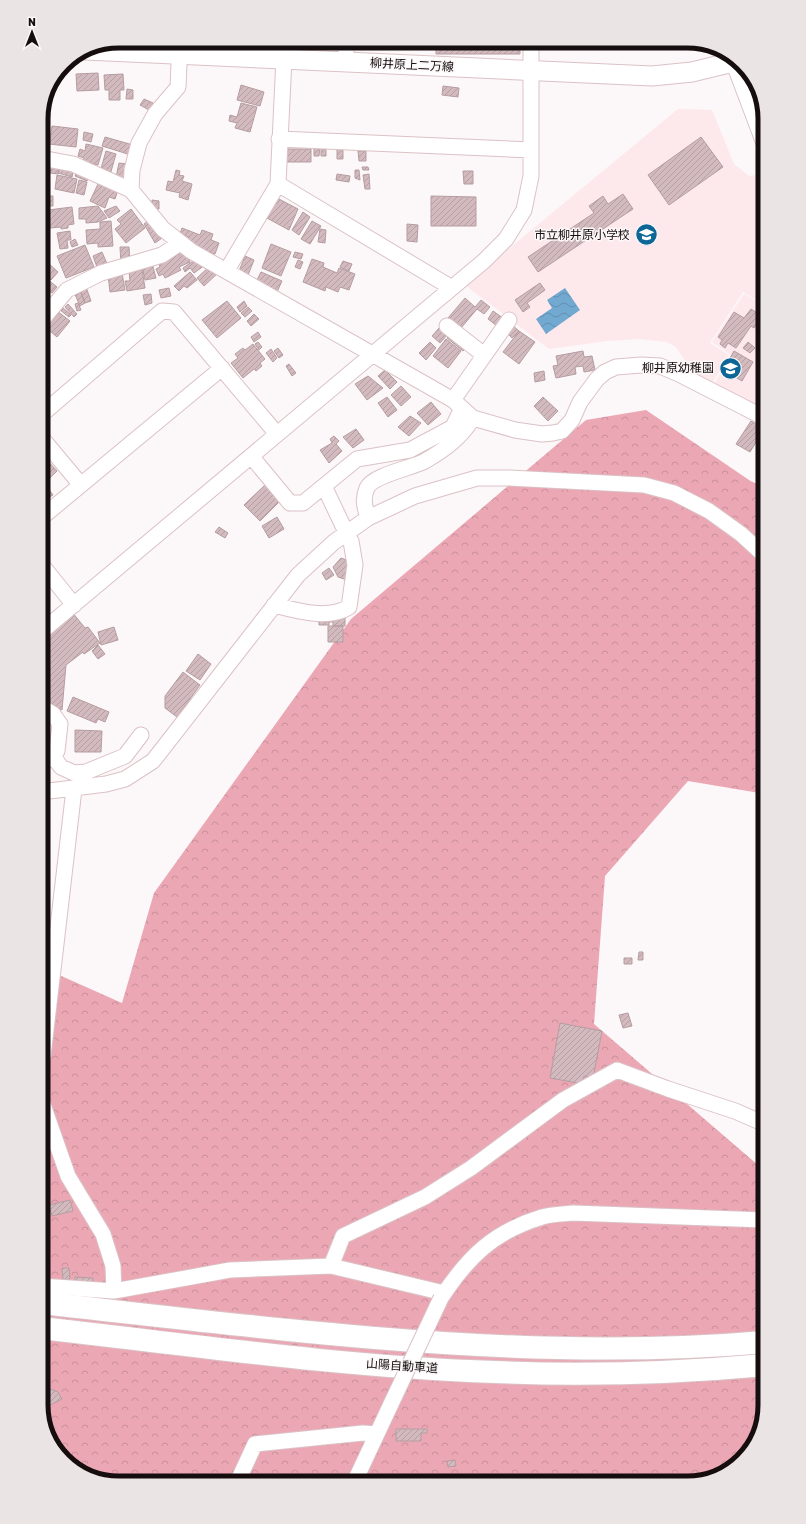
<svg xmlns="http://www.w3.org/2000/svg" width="806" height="1524" font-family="Rubik,'Noto Sans JP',sans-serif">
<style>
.built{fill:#fde8ec}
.forest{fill:url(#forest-crowns)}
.water{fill:url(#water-waves)}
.building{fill:url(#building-hatch);stroke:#b59da1}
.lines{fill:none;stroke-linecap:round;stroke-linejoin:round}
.minor-casing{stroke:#dbc2c6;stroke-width:17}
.major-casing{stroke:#dbc2c6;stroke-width:21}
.highway-casing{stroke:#dbc2c6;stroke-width:24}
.minor{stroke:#fff;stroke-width:15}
.major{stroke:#fff;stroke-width:19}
.highway{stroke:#fff;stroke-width:22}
.minor-bridge-casing{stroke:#dbc2c6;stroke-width:17;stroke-linecap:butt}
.minor-bridge{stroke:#fff;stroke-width:15}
.labels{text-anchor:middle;stroke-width:3;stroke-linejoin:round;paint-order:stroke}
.street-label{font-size:12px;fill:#150d0e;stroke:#fcf7f8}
.poi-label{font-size:12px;fill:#150d0e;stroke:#fcf7f8;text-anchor:end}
.rim{fill:none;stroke:#150d0e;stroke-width:5}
</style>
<defs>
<pattern id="forest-crowns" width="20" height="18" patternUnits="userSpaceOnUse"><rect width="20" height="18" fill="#eba7b4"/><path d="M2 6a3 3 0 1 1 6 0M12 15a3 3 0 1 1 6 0" fill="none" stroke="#c98f9a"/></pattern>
<pattern id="water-waves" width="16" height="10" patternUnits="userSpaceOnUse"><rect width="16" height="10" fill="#72a9d1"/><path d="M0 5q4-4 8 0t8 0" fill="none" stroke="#6290b2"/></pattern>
<pattern id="building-hatch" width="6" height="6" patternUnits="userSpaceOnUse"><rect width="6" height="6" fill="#d3babe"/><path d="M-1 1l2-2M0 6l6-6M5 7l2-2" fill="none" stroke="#b49fa2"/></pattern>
</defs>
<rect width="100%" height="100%" fill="#fcf7f8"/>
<path class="built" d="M678,109L712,110L734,164L749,176L759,175L765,184V303L764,305L743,292L710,343L729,355L711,385L696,377L676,347L667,342L638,339L607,341L549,349L465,285Z
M744,294L765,306V406L763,409L713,386L731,355L712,342Z"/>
<path class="forest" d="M646,410L752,482L765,486V794L688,781L605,876L594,1024L765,1171V1405L752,1449L717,1477L687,1483H114L75,1470L47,1435L41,1405V967L122,1003L154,893L351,619L586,420Z"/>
<path class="water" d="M565,288L580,310L546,334L536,319L552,308L547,300Z"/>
<path class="building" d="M436,41H520V54H436Z
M98,73L99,90L77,91L76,74Z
M123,74L124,90H120V100H109V90H105L104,75Z
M241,85L264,92L260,106L237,100Z
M443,86L459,88L458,97L442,95Z
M127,89L133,90V99H126Z
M144,99L153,103L149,110L140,105Z
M241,103L257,107L250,132L235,128L237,123L229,121L230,115L237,117Z
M47,117L48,129H41V118Z
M52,126L78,129L76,147L49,144Z
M84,132L93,134L91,142L83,140Z
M41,133H45L46,144H42L43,150H41Z
M105,137L133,145L131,155L102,146Z
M701,137L723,167L669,205L648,175Z
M86,144L103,148L98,165L83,161L84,158L78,156L80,149L85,151Z
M314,146H320L319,156H314Z
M321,146H326V156H321Z
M337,147H343V159H337Z
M282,149H311V162H282Z
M106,151L116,154L110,175L100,172Z
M358,151H366V161H359Z
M52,163L60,164L58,174L50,173Z
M119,163L128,164L124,183L115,182Z
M41,164H45V171H41Z
M60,165L74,168L72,177L58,173Z
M362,167H368L369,170H363Z
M77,170L90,175L87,181L75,176Z
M176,170L180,171L179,175L184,176L182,181L192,184L188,200L179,197L180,193L166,190L168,181L173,182Z
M355,170H359L360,180L355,178Z
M463,171H473V184H464Z
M337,174L350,176L349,182L336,180Z
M369,174L370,189H365L363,175Z
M57,175L77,179L74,193L55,189Z
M79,180L87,182L84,195L76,193Z
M98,184L107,188L108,185L117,193L115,199L109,197L105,208L90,201Z
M41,194H45V205H41Z
M623,194L633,209L538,272L528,257L594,213L589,206L603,196L608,204Z
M46,196H53V206H46Z
M431,196L476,197V226H431Z
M277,198L298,209L289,230L265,217Z
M152,200L159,201V209L152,208Z
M98,206L107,218L98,222L86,223V219H79V208Z
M116,206L120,211L109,218L104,211Z
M72,207L74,224L68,225V228L61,229V227L50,228L48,210Z
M131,209L145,228L126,243L115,229L121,224L117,220Z
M41,210V213L46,212L48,232L41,233Z
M303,212L310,217L299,235L292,230Z
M150,219L165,236L155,243L144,224Z
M111,221L113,246L98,247V243L87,244L86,230L100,229V222Z
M312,221L321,226L310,244L301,239Z
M407,224L418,225L417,242L407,241Z
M182,228L200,235L202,230L213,234L211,240L219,243L215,254L187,244L189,237L180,234Z
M320,229L326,230L325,243L318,242Z
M70,231L71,240H67L68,248L60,249L57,233Z
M41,239H46V246L49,247V259H41Z
M75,239L78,245L72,247L70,242Z
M271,244L291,252L281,276L262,268Z
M85,245L94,267L66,278L57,256Z
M120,247H129L130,263L121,264Z
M185,251L190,262L179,267L181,270L165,278L163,274L159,276L156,269L160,267L159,264L173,257L172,254L177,252L178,255Z
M102,252L108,266L98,270L93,256Z
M295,252L303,254L301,259L293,257Z
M245,256L254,260L248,275L239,271Z
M199,257L205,265L194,273L190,268L185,272L183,268Z
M312,259L324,263L323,267L337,273L339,268L355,274L349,290L340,287L338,292L326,287L325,291L303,282Z
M298,260L303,262L300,269L295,267Z
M343,261L352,264L349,271L340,267Z
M47,262L58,272L51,280L41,272Z
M152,263L156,278L145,280L142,266Z
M212,264L219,272L204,286L197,278Z
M142,269L145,288L127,291L125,281H130L129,271Z
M190,272L197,280L187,288L184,286L179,291L174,286Z
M261,272L282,281L277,292L256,282Z
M122,273L125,290L110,292L108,275Z
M41,274L57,287L52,293L45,288L41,292Z
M540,283L545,290L527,303L530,307L523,312L515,300Z
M86,287L91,301L85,303L80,290Z
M169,288L171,296L161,298L159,290Z
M80,290L85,303L80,306L74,292Z
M151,294L152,303L145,305L143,295Z
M465,298L475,307L481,300L490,307L484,314L477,309L461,328L448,318Z
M227,301L241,318L217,338L202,320Z
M244,301L247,306L240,312L237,307Z
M78,303L81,310L77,311L75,304Z
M68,304L77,314L74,317L65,307Z
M62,307L71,315L69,317L60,310Z
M248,307L252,311L245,317L241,313Z
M751,309L762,316L754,328L751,326L736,348L728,343L725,348L720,344L722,340L718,337L734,312L744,318Z
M57,311L70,321L57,337L44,326Z
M493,311L503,318L497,326L488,319Z
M254,314L259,319L251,326L247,321Z
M512,325L519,331L512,338L506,332Z
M440,327L448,334L440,343L432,336Z
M519,331L535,342L519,364L503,352Z
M258,332L261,337L254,342L251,337Z
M451,334L467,346L463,351L447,338Z
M446,339L461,351L448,368L433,356Z
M258,342L262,347L259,350L255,344Z
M430,342L436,348L426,360L419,353Z
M748,342L755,348L750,353L743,348Z
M253,344L265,359L260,363L262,366L256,371L254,369L243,378L231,363L238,358L235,354L243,348L245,350Z
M278,348L283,355L279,358L274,351Z
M271,349L277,358L273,362L266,353Z
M583,351L584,357L592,356L595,370L584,372L583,366L575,367L576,374L556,378L553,366L558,365L556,356Z
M734,351L753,362L742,381L723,370Z
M289,364L296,373L292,376L286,366Z
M385,370L397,382L390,389L378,376Z
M544,371L545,380L535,382L534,373Z
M368,376L383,388L367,400L355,384Z
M401,386L411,397L401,406L391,395Z
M387,397L397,410L388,417L378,403Z
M543,397L558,411L548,421L534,406Z
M431,402L441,414L428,425L417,413Z
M410,416L421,423L409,436L398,427Z
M751,421L764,429L750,452L736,444Z
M356,429L364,440L353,448L343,437Z
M334,436L339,441L336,444L342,451L329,463L320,450L332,443L330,439Z
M46,459L57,471L48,480L41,472V463Z
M266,484L280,501L260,521L244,505Z
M46,485L53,495L48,498L41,488Z
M277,517L284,529L269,538L262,526Z
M219,527L228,533L225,538L215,532Z
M341,558L353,562L347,580L338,577L333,567Z
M329,568L334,575L326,580L322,573Z
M72,612L85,628L88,627L100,643L84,654L83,652L66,665L62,710L41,698V637Z
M329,616H345V626H333V622H329Z
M319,618H329V625H319Z
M328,626H343V642H328Z
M114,627L118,640L101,645L98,632Z
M98,645L105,654L98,659L92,651Z
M198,654L211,664L200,680L186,671Z
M183,672L200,685L177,717L165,708V696Z
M73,697L109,712L105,722L98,719L96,723L67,711Z
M75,730L102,731L101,752H75Z
M639,952H643V960H638Z
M624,958H632V964H624Z
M628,1013L632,1026L623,1028L619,1015Z
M560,1023L602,1031L593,1078L584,1076L583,1084L550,1078Z
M70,1200L73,1211L52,1216L49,1205Z
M62,1268H69L70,1279L63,1280Z
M75,1277L93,1278L92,1286L75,1285Z
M41,1385L58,1392L62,1399L42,1409Z
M396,1429H427V1433H421V1441H396Z
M455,1460L456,1466L448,1467L447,1461Z"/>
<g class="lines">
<defs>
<path id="minor" d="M731,56L765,146
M346,62V41
M279,139L531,150
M41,158L73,164L131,190L163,229L191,251L453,400L473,418L515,430L542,434L553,433L562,431L572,420L580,402L597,379L605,372L616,367L641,365L660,366L679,374L765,418
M278,184L452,288
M131,190L132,170L139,143L155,114L178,87L180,41
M227,270L278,184L284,58
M41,321L67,290L101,273L162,255L180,243
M447,326L484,355
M453,400L509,320
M41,415L162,311L174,312L277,434
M41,437L81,485
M251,456L290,503H303L357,459L410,450L453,427L462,408
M324,486L343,526
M41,518L222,368
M368,518C365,508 362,499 367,488C373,475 412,468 425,461C444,450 461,438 473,418
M41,564L74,605
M274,605C297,611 328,620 349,607L355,565L351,541
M41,632L484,261L506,239L524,210L531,176V41
M52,755L61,767L74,773L86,772L125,756L141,735
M41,765L57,751L60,724L53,714L41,707
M41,792L106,784L125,779L153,761L298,575L334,542L368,518L415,496L477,478H509L644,485L674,493L709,511L741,534L765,556
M41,1059L43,1056L74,789
M41,1099L68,1176L103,1234L113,1266L114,1291
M331,1266L343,1236L425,1197L471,1168L563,1100L617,1070L668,1089L735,1111L765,1124
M41,1286L114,1291L230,1270L331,1266L444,1293
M441,1298C468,1257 493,1232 542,1217C552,1214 563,1214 573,1213L765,1220
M237,1483L255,1444L363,1433L377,1434
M354,1483L391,1404"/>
<path id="major" d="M85,50L652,76L692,72L737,61"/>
<path id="highway" d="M41,1303C281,1329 524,1363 765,1342
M41,1328C192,1345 343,1367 495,1372C585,1376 676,1373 765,1365"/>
</defs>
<use href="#minor" class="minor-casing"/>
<use href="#major" class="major-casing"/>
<use href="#highway" class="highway-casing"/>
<use href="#minor" class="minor"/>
<use href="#major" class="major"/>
<use href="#highway" class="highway"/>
<defs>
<path id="minor-bridge" d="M391,1404L441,1298"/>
</defs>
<use href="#minor-bridge" class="minor-bridge-casing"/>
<use href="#minor-bridge" class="minor-bridge"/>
</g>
<defs>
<symbol id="school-disc" viewBox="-11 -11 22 22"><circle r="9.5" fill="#0d6696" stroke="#fcf7f8"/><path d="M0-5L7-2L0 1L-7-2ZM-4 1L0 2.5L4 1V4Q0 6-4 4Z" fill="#fff"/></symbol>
</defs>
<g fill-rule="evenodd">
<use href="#school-disc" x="634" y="222" width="25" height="25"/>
<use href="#school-disc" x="718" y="356" width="25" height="25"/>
</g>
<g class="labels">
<g class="street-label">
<text transform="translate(412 65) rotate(3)" y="4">柳井原上二万線</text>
<text transform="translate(402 1366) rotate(4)" y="4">山陽自動車道</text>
</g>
<g class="poi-label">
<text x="630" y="239">市立柳井原小学校</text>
<text x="714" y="372">柳井原幼稚園</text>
</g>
</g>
<path d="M0 0H806V1524H0ZM119 48H687A71 71 0 0 1 758 119V1405A71 71 0 0 1 687 1476H119A71 71 0 0 1 48 1405V119A71 71 0 0 1 119 48Z" fill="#eae4e5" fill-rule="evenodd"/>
<path class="rim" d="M119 48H687A71 71 0 0 1 758 119V1405A71 71 0 0 1 687 1476H119A71 71 0 0 1 48 1405V119A71 71 0 0 1 119 48Z"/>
<g transform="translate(32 32)" stroke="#fcf7f8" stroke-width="3" paint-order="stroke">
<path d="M0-3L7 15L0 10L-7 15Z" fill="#150d0e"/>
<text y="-6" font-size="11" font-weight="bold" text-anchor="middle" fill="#150d0e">N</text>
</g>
</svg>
